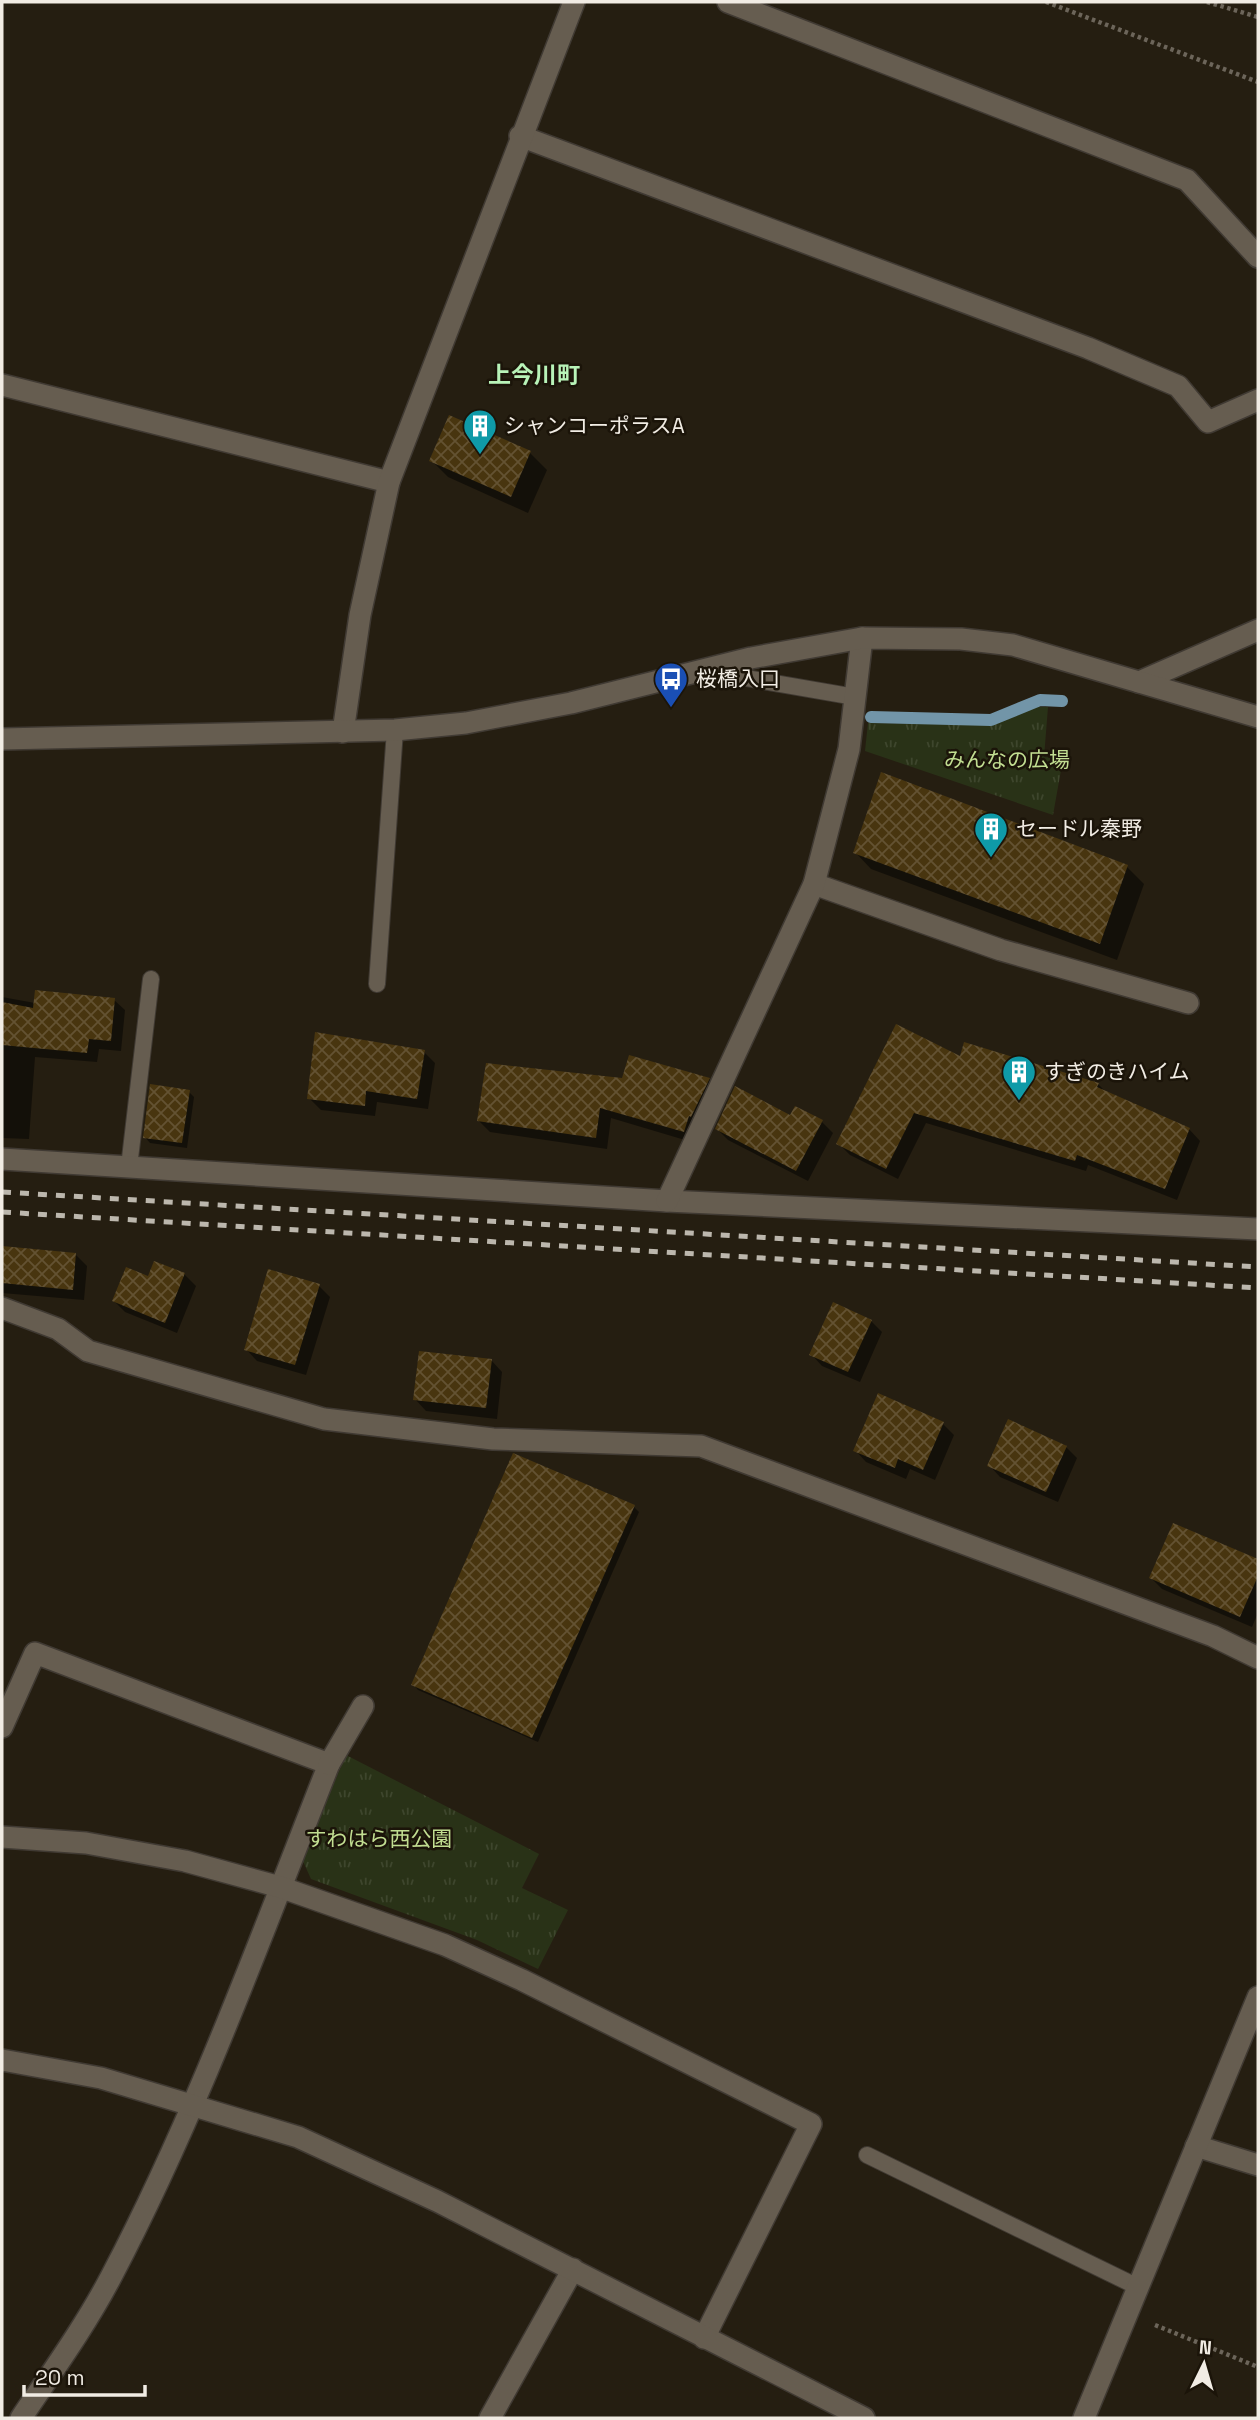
<svg xmlns="http://www.w3.org/2000/svg" width="1260" height="2420" font-family="'Space Grotesk','Noto Sans JP',sans-serif">
  <style>
    .grass { fill: url(#grass-tufts) }
    .shadow { fill: #0007 }
    .lines { fill: none; stroke-linecap: round; stroke-linejoin: round }
    .stream { stroke: #7295a8; stroke-width: 12 }
    .building { fill: url(#building-cross-hatch) }
    .service-casing { stroke: #403a33; stroke-width: 18 }
    .minor-casing { stroke: #403a33; stroke-width: 24 }
    .tertiary-casing { stroke: #403a33; stroke-width: 24 }
    .path { stroke: #6c655a; stroke-width: 4.5; stroke-dasharray: 3.5 3.5; stroke-linecap: butt }
    .service { stroke: #665d50; stroke-width: 16 }
    .minor { stroke: #665d50; stroke-width: 21 }
    .tertiary { stroke: #665d50; stroke-width: 21 }
    .rail { stroke: #bcb7ad; stroke-width: 5; stroke-dasharray: 9 9; stroke-linecap: butt }
    .labels { text-anchor: middle; stroke-width: 5; stroke-linejoin: round; paint-order: stroke }
    .poi-label { font-size: 21px; fill: #f1ece4; stroke: #1b1409; text-anchor: start }
    .park-label { font-size: 21px; fill: #c1dd91; stroke: #1b1409 }
    .neighbourhood-label { font-size: 23px; font-weight: bold; fill: #b8f3b8; stroke: #1b1409 }
  </style>
  <defs>
    <pattern id="grass-tufts" width="24" height="20" patternUnits="userSpaceOnUse" patternTransform="scale(1.75)"><rect width="24" height="20" fill="#293217"/><path d="M3 7l-1-3M5 7V3M7 7l1-3M15 17l-1-3M17 17v-4M19 17l1-3" fill="none" stroke="#3e462d"/></pattern>
    <pattern id="building-cross-hatch" width="8" height="8" patternUnits="userSpaceOnUse" patternTransform="scale(1.75)"><rect width="8" height="8" fill="#48350f"/><path d="M0 0l8 8M0 8l8-8" fill="none" stroke="#635232"/></pattern>
  </defs>
  <rect width="100%" height="100%" fill="#251e11"/>
  <!-- grass -->
  <g class="grass">
    <polygon points="1031,707 1048,707 1044,757 1063,759 1053,815 865,751 868,723 986,725 1012,718"/>
    <polygon points="346,1755 539,1854 522,1888 568,1910 538,1969 477,1940 311,1879 302,1859"/>
  </g>
  <!-- shadow -->
  <g class="shadow">
    <polygon points="530,453 547,470 528,513 448,477 431,460"/>
    <polygon points="855,852 1127,867 1144,884 1117,960 871,869"/>
    <polygon points="2,997 35,1003 114,1000 125,1010 121,1051 99,1049 97,1062 35,1057 29,1139 2,1138"/>
    <polygon points="424,1052 435,1063 428,1109 377,1102 375,1116 321,1110 309,1098"/>
    <polygon points="961,1059 1098,1084 1107,1093 1189,1129 1200,1141 1177,1200 1088,1165 1086,1171 926,1123 898,1179 850,1155 839,1144"/>
    <polygon points="709,1079 720,1090 695,1143 611,1118 607,1149 490,1132 479,1121 624,1080"/>
    <polygon points="189,1092 194,1097 187,1148 150,1143 145,1137"/>
    <polygon points="822,1122 833,1133 808,1181 728,1140 717,1129"/>
    <polygon points="2,1247 75,1254 87,1266 84,1300 2,1293"/>
    <polygon points="184,1274 196,1286 177,1333 125,1312 114,1301 149,1278"/>
    <polygon points="319,1286 330,1297 306,1375 257,1361 246,1349"/>
    <polygon points="871,1321 882,1332 860,1382 822,1366 811,1354"/>
    <polygon points="491,1360 502,1372 497,1419 426,1411 415,1399"/>
    <polygon points="943,1424 954,1435 935,1480 910,1469 906,1479 866,1462 855,1450"/>
    <polygon points="1066,1447 1077,1458 1058,1502 1000,1477 989,1465"/>
    <polygon points="634,1507 639,1512 538,1742 418,1690 413,1684"/>
    <polygon points="1174,1525 1258,1561 1258,1613 1252,1627 1162,1589 1151,1578"/>
  </g>
  <g class="lines">
    <!-- stream -->
    <polyline class="stream" points="871,717 991,720 1040,700 1062,701"/>
  </g>
  <!-- building -->
  <g class="building">
    <polygon points="449,415 531,451 511,497 429,461"/>
    <polygon points="881,772 1128,865 1100,944 853,853"/>
    <polygon points="35,990 115,998 111,1041 89,1039 87,1053 2,1045 2,1002 33,1008"/>
    <polygon points="896,1024 960,1056 964,1042 1099,1083 1097,1087 1190,1128 1165,1189 1077,1155 1075,1161 914,1113 886,1169 836,1144"/>
    <polygon points="315,1032 425,1050 417,1099 366,1091 365,1106 307,1099"/>
    <polygon points="629,1055 710,1078 691,1117 689,1116 684,1132 600,1108 596,1138 477,1121 486,1063 622,1078"/>
    <polygon points="150,1084 190,1090 182,1143 143,1138"/>
    <polygon points="735,1086 790,1115 795,1106 823,1120 796,1171 715,1129"/>
    <polygon points="2,1246 76,1253 73,1290 2,1283"/>
    <polygon points="154,1261 185,1273 165,1323 112,1301 126,1267 148,1276"/>
    <polygon points="268,1269 320,1284 295,1365 244,1350"/>
    <polygon points="833,1302 872,1320 848,1372 809,1355"/>
    <polygon points="419,1351 492,1359 486,1408 413,1400"/>
    <polygon points="878,1393 944,1422 923,1470 898,1459 895,1468 853,1451"/>
    <polygon points="1008,1419 1067,1446 1046,1492 987,1466"/>
    <polygon points="513,1453 635,1505 532,1738 411,1685"/>
    <polygon points="1173,1523 1258,1559 1258,1576 1240,1617 1149,1578"/>
  </g>
  <g class="lines">
    <!-- service casing -->
    <g class="service-casing">
      <g id="service">
        <polyline points="706,671 855,697"/>
        <polyline points="377,984 395,730"/>
        <polyline points="129,1167 151,979"/>
        <polyline points="867,2155 1138,2287"/>
      </g>
    </g>
    <!-- minor casing -->
    <g class="minor-casing">
      <g id="minor">
        <polyline points="728,2 1187,180 1258,257"/>
        <polyline points="520,136 1088,348 1178,386 1208,422 1258,400"/>
        <polyline points="2,385 389,482"/>
        <polyline points="1139,682 1258,630"/>
        <polyline points="343,732 360,615 389,482 574,2"/>
        <polyline points="814,884 1001,950 1188,1003"/>
        <polyline points="2,1159 667,1201 1258,1229"/>
        <polyline points="667,1201 814,884 849,749 862,638"/>
        <polyline points="2,1308 58,1329 88,1351 324,1419 493,1439 701,1446 1213,1636 1258,1658"/>
        <path d="M2 1727 35 1653 329 1764C261 1936 198 2111 112 2275 86 2325 52 2372 21 2418"/>
        <polyline points="329,1764 363,1706"/>
        <polyline points="2,1837 86,1843 185,1861 280,1887 445,1945 522,1980 811,2124 704,2338"/>
        <polyline points="1196,2146 1258,2165"/>
        <polyline points="490,2418 573,2269"/>
      </g>
    </g>
    <!-- tertiary casing -->
    <g class="tertiary-casing">
      <g id="tertiary">
        <polyline points="2,739 395,730 466,723 571,703 751,658 862,638 961,639 1013,645 1258,717"/>
        <polyline points="2,2060 101,2078 298,2137 437,2201 864,2418"/>
        <polyline points="1084,2418 1258,1997"/>
      </g>
    </g>
    <!-- path -->
    <g class="path">
      <polyline points="1046,2 1258,82"/>
      <polyline points="1207,2 1258,17"/>
      <polyline points="1155,2325 1258,2367"/>
    </g>
    <!-- service -->
    <use href="#service" class="service"/>
    <!-- minor -->
    <use href="#minor" class="minor"/>
    <!-- tertiary -->
    <use href="#tertiary" class="tertiary"/>
    <!-- rail -->
    <g class="rail">
      <polyline points="2,1192 1258,1267"/>
      <polyline points="2,1212 1258,1288"/>
    </g>
  </g>
  <!-- icons -->
  <defs>
    <g id="building-pin" transform="scale(1.75)"><path d="M0 17L-7.5 6A9.5 9.5 0 1 1 7.5 6Z" fill="#0f9aa8" stroke="#1b1409"/><path d="M-4-6H4V6H1V3H-1V6H-4ZM-2.5-4.3h1.7v1.8h-1.7ZM.8-4.3h1.7v1.8H.8ZM-2.5-1h1.7V.8h-1.7ZM.8-1h1.7V.8H.8Z" fill="#fff"/></g>
    <g id="bus-pin" transform="scale(1.75)"><path d="M0 17L-7.5 6A9.5 9.5 0 1 1 7.5 6Z" fill="#1a4fb4" stroke="#1b1409"/><path d="M-5-6H5V4H4V6H2V4H-2V6H-4V4H-5ZM-3.5-4V0h7V-4ZM-3.5 1.2v1.5H-2V1.2ZM2 1.2v1.5H3.5V1.2Z" fill="#fff"/></g>
  </defs>
  <g fill-rule="evenodd">
    <use href="#building-pin" x="480" y="426"/>
    <use href="#bus-pin" x="671" y="679"/>
    <use href="#building-pin" x="991" y="829"/>
    <use href="#building-pin" x="1019" y="1072"/>
  </g>
  <g class="labels">
    <!-- poi labels -->
    <g class="poi-label">
      <text x="504" y="433">シャンコーポラスA</text>
      <text x="696" y="686">桜橋入口</text>
      <text x="1016" y="836">セードル秦野</text>
      <text x="1044" y="1079">すぎのきハイム</text>
    </g>
    <!-- park labels -->
    <g class="park-label">
      <text x="1007" y="767">みんなの広場</text>
      <text x="379" y="1846">すわはら西公園</text>
    </g>
    <!-- neighbourhood labels -->
    <g class="neighbourhood-label">
      <text x="534" y="383">上今川町</text>
    </g>
  </g>
  <!-- border -->
  <rect width="1260" height="2420" fill="none" stroke="#f1ece4" stroke-width="7"/>
  <!-- north arrow -->
  <g transform="translate(1204 2364) rotate(5)" stroke="#1b1409" stroke-width="5" paint-order="stroke">
  <path d="M0-5L12 26L0 18L-12 26Z" fill="#f1ece4"/>
  <text y="-10" font-size="19" font-weight="bold" text-anchor="middle" fill="#f1ece4">N</text>
  </g>
  <!-- scale -->
  <path d="M24 2385v10h121v-10" fill="none" stroke="#f1ece4" stroke-width="3.5"/>
  <text x="35" y="2385" font-size="21" fill="#f1ece4" stroke="#1b1409" stroke-width="5" paint-order="stroke">20 m</text>
</svg>
